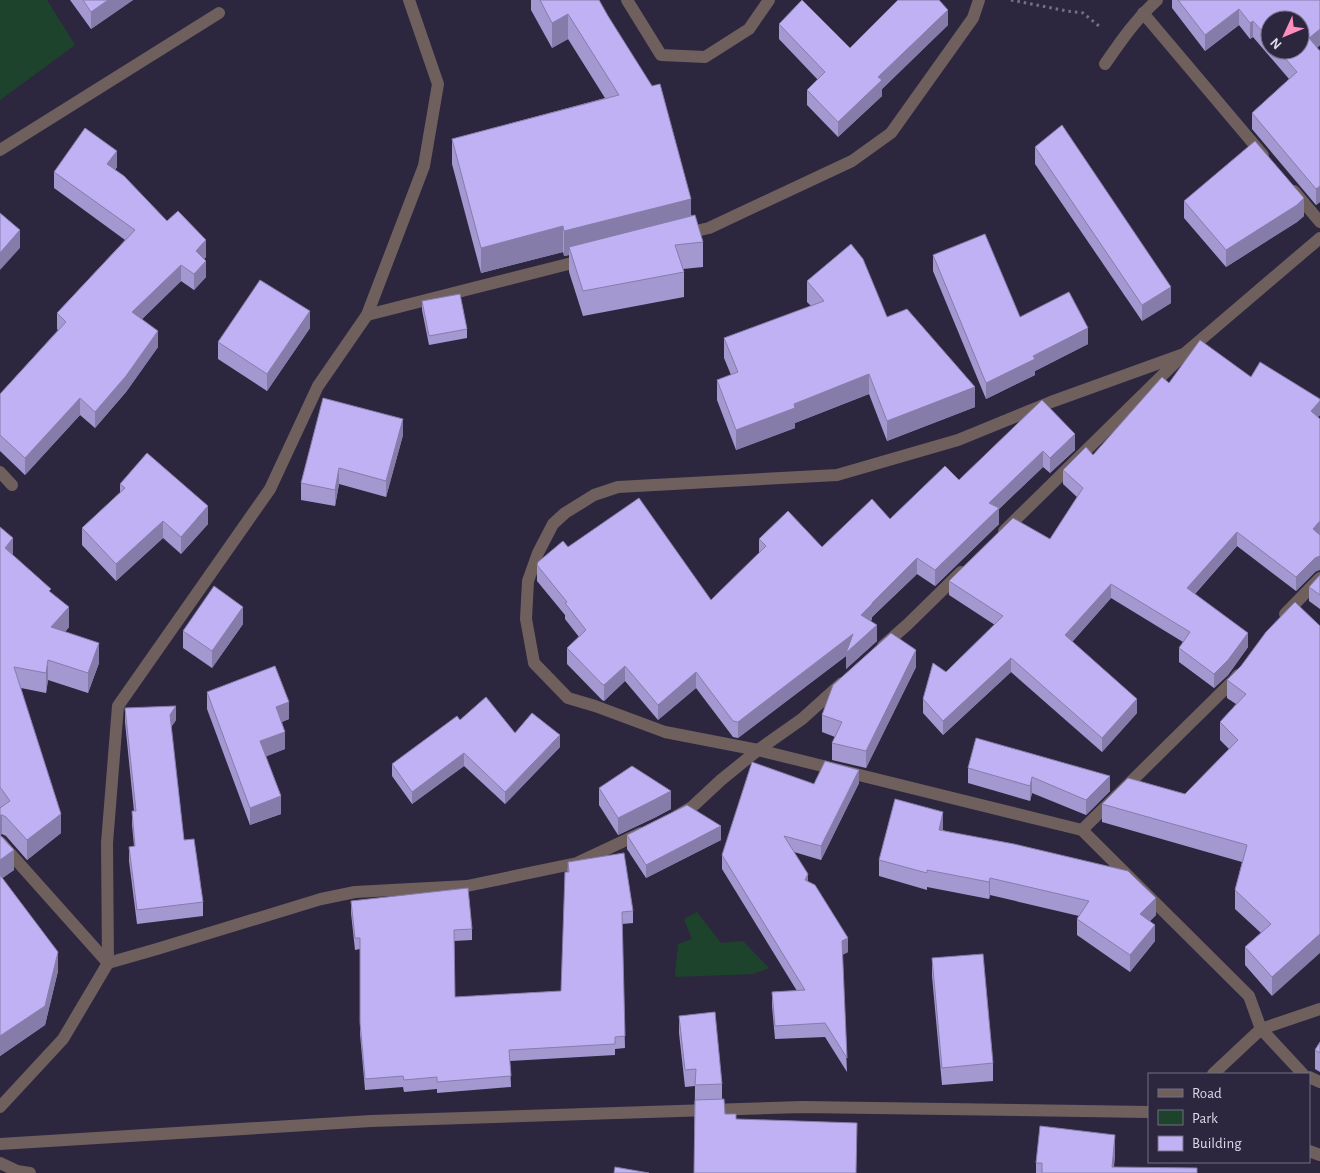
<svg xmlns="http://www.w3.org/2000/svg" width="1320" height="1173" font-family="'Alegreya Sans',sans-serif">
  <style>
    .green { fill: #1e432c }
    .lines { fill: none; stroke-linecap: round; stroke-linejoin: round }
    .path { stroke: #757185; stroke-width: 3; stroke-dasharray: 2.5 4; stroke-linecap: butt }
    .street { stroke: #6f605e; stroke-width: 12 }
    .wall { fill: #a498d1; fill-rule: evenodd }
    .shaded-wall { fill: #867caa }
    .building { fill: #bfb1f3; stroke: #867caa }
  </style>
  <rect width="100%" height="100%" fill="#2c273f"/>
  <!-- green -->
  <g class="green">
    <polygon points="0,0 47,0 75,45 0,100"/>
    <polygon points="697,912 721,943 743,941 769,968 753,974 675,977 678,944 692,939 684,919"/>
  </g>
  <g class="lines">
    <!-- path -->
    <polyline class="path" points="1011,0 1067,11 1083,13 1099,26"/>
    <!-- street -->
    <g class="street">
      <polyline points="627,0 661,55 705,57 749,29 769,0"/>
      <polyline points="1143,13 1263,155"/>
      <path d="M1105 64C1121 41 1136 19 1157 0"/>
      <polyline points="0,150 219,13"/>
      <polyline points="1294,191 1320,222"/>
      <polyline points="683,234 709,228 852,161 891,133 973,18 979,0"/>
      <polyline points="367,315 584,260"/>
      <polyline points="0,472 12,485"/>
      <polyline points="1004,531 1181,357"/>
      <polyline points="1285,614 1320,578"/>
      <polyline points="883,646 908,624 961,572"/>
      <polyline points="677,816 692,807 721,780 758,750 802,719 842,683"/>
      <polyline points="1082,830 1234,680 1238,675"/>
      <polyline points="0,842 108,963 157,949 321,899 355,892 467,886 577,863 641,833"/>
      <polyline points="1213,1074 1261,1029 1249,996 1082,830 758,750 665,732 595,706 568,698 534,663 526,619 528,581 538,553 553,524 565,513 594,495 618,487 837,475 958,440 1051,402 1184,354 1320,238"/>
      <polyline points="1303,1074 1261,1029 1320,1009"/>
      <polyline points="1309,1077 1320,1082"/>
      <polyline points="0,1107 63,1039 108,963 107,843 118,706 270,489 318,386 367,315 424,166 438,84 409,0"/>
      <polyline points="0,1144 371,1121 802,1107 1149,1112"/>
      <polyline points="1309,1151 1320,1155"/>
      <polyline points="0,1163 17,1171 30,1173"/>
    </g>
  </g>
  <!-- wall -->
  <g class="wall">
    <polygon points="70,0 133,0 91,29"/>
    <polygon points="531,0 599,0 703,242 703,267 683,269 684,272 684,297 583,316 569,272 569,255 564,256 563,252 481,273 452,164 452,139 605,98 568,39 552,48 531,10"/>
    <path d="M1172 0H1320V45L1317 48 1320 51V202L1316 205 1252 129V113L1289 79 1253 37 1250 39 1239 25 1205 51 1172 8ZM1270 20 1300 50H1270Z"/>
    <polygon points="779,24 850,48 948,25 882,89 882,96 838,137 807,105 807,90 818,80 779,39"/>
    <polygon points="1035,147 1171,303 1142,321 1035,164"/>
    <polygon points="117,167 115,170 167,221 206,257 204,259 206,277 194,290 181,281 142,319 158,347 126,392 95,428 80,415 25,475 0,451 0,394 58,330 57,329 57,313 125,240 54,188 54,172"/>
    <polygon points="1184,201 1304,216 1297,222 1226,267 1184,218"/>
    <polygon points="933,255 1020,317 1088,344 1035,371 1035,375 986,399 933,271"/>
    <polygon points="807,281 887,317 975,407 887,441 869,394 795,423 795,428 736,450 717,400 717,380 731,375 724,358 724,338 811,306 807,302"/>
    <polygon points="422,301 467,329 467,338 429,345 422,310"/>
    <polygon points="310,328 267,391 218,359 218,342"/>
    <polygon points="1251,377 1320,399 1320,415 1318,417 1315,572 1296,591 1237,546 1195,594 1248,647 1228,675 1214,688 1179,662 1179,648 1183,642 1111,598 1072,642 1137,713 1102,752 1011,672 943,735 923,713 923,699 995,625 949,595 949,581 1050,539 1077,497 1063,484 1063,470 1093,455 1169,383"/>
    <polygon points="1042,400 1075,450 1050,473 1043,467 999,509 999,524 935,586 917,574 872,617 872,619 871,621 877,641 846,669 846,656 738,738 733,737 696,688 658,720 625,681 604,701 602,700 567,664 567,648 579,637 565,619 565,615 537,581 537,565 568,547 711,600 759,553 759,539 822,547 890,519 959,480"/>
    <polygon points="403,435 386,497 339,484 335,506 301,500 301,483"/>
    <polygon points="120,484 208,524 181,554 163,538 116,581 82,545 82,528 120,493"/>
    <polygon points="0,527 13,555 51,593 69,627 65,632 99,663 88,693 48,680 46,693 21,688 61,833 27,860 6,836 2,834 0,835 14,870 2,878 58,971 45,1025 0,1056 0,808 1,808 0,807"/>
    <polygon points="1320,575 1320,609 1309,601 1309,587"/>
    <polygon points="1295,602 1272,996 1245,965 1245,947 1261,933 1235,909 1235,890 1242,862 1102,822 1102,804 1185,794 1229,749 1220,740 1220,722 1236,704 1227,698 1227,680 1241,666"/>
    <polygon points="243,624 212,668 183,648 183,631"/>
    <polygon points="916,667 866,768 832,760 832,743 835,737 822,732 822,715"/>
    <polygon points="207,692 289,719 282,722 285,749 266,756 281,814 250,825 207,709"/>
    <polygon points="125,708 176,720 171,727 184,840 203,902 203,916 137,924 129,861 129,847 134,846 132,825 132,811 134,811 125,722"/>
    <polygon points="460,720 515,733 560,747 505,804 464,766 412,804 392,776 392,764"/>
    <polygon points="968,768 1110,776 1110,791 1086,815 1032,793 1030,801 968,783"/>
    <polygon points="859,783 821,860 794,852 808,882 848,952 842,955 847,1072 825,1037 775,1039 772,1006 772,992 797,991 722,869 722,855 814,784"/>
    <polygon points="599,788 671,809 654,818 618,835 599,805"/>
    <polygon points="943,829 943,830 1156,915 1150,921 1155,941 1130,972 1077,935 1077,919 1079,916 990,895 989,899 927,887 927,890 879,876 879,860"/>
    <polygon points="627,835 721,840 646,878 627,849"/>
    <polygon points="568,862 633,911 633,923 622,924 625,1048 615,1049 615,1055 510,1061 511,1087 437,1093 437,1089 404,1092 403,1087 365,1090 360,1034 360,949 355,950 351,913 351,901 472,929 472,940 454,941 455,997 561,991"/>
    <polygon points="932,958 993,1063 993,1081 942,1085 932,976"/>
    <polygon points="679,1016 722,1084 722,1099 725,1114 736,1119 857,1141 694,1173 695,1086 685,1087 679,1033"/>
    <polygon points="1320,1042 1320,1072 1315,1069 1315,1050"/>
    <polygon points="1115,1154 1114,1167 1197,1173 1036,1173 1036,1163"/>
  </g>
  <!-- shaded-wall -->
  <g class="shaded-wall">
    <polygon points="108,0 133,0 91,29 91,12"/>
    <polygon points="1239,9 1239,25 1205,51 1205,35"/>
    <polygon points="948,10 948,25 882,89 882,96 838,137 838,122 878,77"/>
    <polygon points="568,14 568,39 552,48 552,23"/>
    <polygon points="1253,21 1253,37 1250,39 1250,23"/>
    <polygon points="1320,29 1320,45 1309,54 1309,38"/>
    <polygon points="117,151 117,167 107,180 107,164"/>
    <polygon points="1320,186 1320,202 1316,205 1316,189"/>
    <polygon points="1304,198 1304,216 1297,222 1226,267 1226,250"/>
    <polygon points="691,199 691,224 569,247 569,255 564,256 564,231"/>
    <polygon points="563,226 563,252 481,273 481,248"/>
    <polygon points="20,230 20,248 0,270 0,253"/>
    <polygon points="206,240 206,257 196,267 196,251"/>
    <polygon points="206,261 206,277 194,290 194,274"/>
    <polygon points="181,265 181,281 132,329 132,312"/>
    <polygon points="1171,287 1171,303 1142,321 1142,305"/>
    <polygon points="310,311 310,328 267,391 267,374"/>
    <polygon points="1088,328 1088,344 1035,371 1035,375 986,399 986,383 1033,356"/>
    <polygon points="158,331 158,347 126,392 95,428 95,412"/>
    <polygon points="869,374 869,394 795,423 795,428 736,450 736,430 794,404"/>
    <polygon points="975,387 975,407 887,441 887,421"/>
    <polygon points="80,398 80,415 25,475 25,458"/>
    <polygon points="1320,401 1320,415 1311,425 1311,411"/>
    <polygon points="403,419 403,435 386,497 386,481"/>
    <polygon points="1075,434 1075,450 1050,473 1050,458"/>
    <polygon points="1043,451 1043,467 999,509 999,524 935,586 935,570 989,503"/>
    <polygon points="339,468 339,484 335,506 335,490"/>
    <polygon points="208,506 208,524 181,554 181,537"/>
    <polygon points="163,521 163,538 116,581 116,564"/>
    <polygon points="1320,521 1320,535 1313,529"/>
    <polygon points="1237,532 1237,546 1187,602 1187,588"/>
    <polygon points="13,538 13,557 5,548"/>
    <polygon points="1320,556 1320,570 1315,572 1296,591 1296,577 1315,558"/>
    <polygon points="917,558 917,574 872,617 872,619 861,630 861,615 872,603"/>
    <polygon points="1111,584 1111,598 1065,650 1065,635"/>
    <polygon points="69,607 69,627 51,647 51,627"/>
    <polygon points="243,607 243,624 212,668 212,651"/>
    <polygon points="877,625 877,641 846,669 846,656 738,738 738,722 853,634"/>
    <polygon points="1248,633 1248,647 1228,675 1214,688 1214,674"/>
    <polygon points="99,643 99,663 88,693 88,673"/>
    <polygon points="916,650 916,667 866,768 866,751"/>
    <polygon points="1011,658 1011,672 943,735 943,721"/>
    <polygon points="48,660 48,680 46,693 46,673"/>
    <polygon points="625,666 625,681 604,701 604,685"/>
    <polygon points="696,672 696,688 658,720 658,705"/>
    <polygon points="1137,699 1137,713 1102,752 1102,738"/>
    <polygon points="289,702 289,719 276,724 276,707"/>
    <polygon points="176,706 176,720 170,729 170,715"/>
    <polygon points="285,732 285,749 260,759 260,741"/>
    <polygon points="560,735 560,747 505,804 505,792"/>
    <polygon points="464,753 464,766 412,804 412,792"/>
    <polygon points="859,770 859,783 821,860 821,846"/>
    <polygon points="1110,776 1110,791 1086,815 1086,800"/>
    <polygon points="1032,777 1032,793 1030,801 1030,786"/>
    <polygon points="671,791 671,809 654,818 618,835 618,818"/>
    <polygon points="281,796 281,814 250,825 250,808"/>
    <polygon points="943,812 943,829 939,846 939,830"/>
    <polygon points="61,814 61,833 27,860 27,840"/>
    <polygon points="0,815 2,815 2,834 0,835"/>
    <polygon points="721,826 721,840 646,878 646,865"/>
    <polygon points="14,850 14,870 0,880 0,860"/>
    <polygon points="808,874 808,888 805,880"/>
    <polygon points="990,878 990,895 989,899 989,882"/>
    <polygon points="1156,898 1156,915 1140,930 1140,914"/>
    <polygon points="1155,925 1155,941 1130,972 1130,955"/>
    <polygon points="1320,934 1320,953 1272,996 1272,977"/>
    <polygon points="848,938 848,952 842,955 842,941"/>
    <polygon points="58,952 58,971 45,1025 0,1056 0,1036"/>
    <polygon points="1115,1135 1115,1154 1113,1173 1112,1167"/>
  </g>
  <!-- building -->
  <g class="building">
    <polygon points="83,0 108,0 91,12"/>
    <polygon points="540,0 599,0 608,16 652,86 660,84 691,199 564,231 563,226 481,248 452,139 619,95 568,14 552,23"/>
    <polygon points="802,0 850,48 898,0 939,0 948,10 878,77 882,80 838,122 807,90 825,72 779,24"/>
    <polygon points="1178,0 1320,0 1320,29 1309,38 1320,51 1320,186 1316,189 1252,113 1297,72 1278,50 1300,50 1300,20 1270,20 1270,40 1253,21 1250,23 1239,9 1205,35"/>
    <polygon points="1062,125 1171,287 1142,305 1035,147"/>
    <polygon points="85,128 117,151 107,164 124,176 167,221 178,211 206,240 196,251 206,261 194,274 181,265 132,312 158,331 126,376 95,412 80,398 25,458 0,435 0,394 66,322 57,313 135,230 54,172"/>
    <polygon points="1255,141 1304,198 1297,205 1226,250 1184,201"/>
    <polygon points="0,213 20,230 0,253"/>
    <polygon points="695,215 703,242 675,245 684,272 583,291 569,247"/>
    <polygon points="985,234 1020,317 1069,292 1088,328 1033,356 1035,359 986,383 933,255"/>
    <polygon points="851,244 863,259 887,317 907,309 975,387 887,421 869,374 794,404 795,408 736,430 717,380 738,372 724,338 824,301 807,281"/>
    <polygon points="260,280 310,311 267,374 218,342"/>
    <polygon points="460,294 467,329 429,336 422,301"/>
    <polygon points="1200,340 1251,377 1260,362 1320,399 1320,401 1311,411 1320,419 1320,521 1313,529 1320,535 1320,556 1315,558 1296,577 1237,532 1187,588 1248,633 1228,660 1214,674 1179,648 1190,632 1111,584 1065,635 1137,699 1102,738 1011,658 943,721 923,699 933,663 946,672 1003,616 949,581 1013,518 1050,539 1083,488 1063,470 1086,447 1093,455 1162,377 1169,383"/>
    <polygon points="323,398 403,419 386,481 339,468 335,490 301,483"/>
    <polygon points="1042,400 1075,434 1050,458 1043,451 989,503 999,508 935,570 917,558 872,603 872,604 861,615 877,625 846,653 853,634 738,722 733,721 696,672 658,705 625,666 604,685 602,684 567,648 586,630 565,603 567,602 537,565 538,562 563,541 568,547 639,498 711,600 766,546 759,539 788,511 822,547 872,499 890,519 945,466 959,480"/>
    <polygon points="147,453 208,506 181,537 163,521 116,564 82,528 125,488 120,484"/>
    <polygon points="0,527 13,538 5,548 51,589 49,591 69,607 51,627 99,643 88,673 48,660 46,673 14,667 61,814 27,840 6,817 2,815 0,815 0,808 10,801 0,787"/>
    <polygon points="1320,575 1320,595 1309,587"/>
    <polygon points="214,586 243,607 212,651 183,631"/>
    <polygon points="1295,602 1320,626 1320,934 1272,977 1245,947 1271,924 1235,890 1247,845 1102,804 1128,778 1185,794 1238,740 1220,722 1246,694 1227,680 1241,666 1266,632"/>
    <polygon points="891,633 916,650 866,751 832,743 842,722 822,715 833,685"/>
    <polygon points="275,666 289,702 276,707 285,732 260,741 281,796 250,808 207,692"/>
    <polygon points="486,697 515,733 532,713 560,735 505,792 464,753 412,792 392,764 457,716 460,720"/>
    <polygon points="176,706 170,715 184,840 194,839 203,902 137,910 129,847 135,846 132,811 136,811 125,708"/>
    <polygon points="976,738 1110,776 1086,800 1032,777 1030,786 968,768"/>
    <polygon points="825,761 859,770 821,846 784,836 808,874 805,880 815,885 848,938 842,941 847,1058 825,1023 775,1026 772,992 805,990 722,855 752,762 814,784"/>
    <polygon points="632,766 671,791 654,800 618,818 599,788"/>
    <polygon points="895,799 943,812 939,830 1014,844 1128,871 1156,898 1140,914 1155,925 1130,955 1077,919 1089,901 990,878 989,882 927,870 927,873 879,860"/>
    <polygon points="687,805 721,826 646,865 627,835"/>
    <polygon points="0,835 14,850 0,860"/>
    <polygon points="624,853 633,911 622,912 625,1036 615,1037 615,1044 509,1050 511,1076 437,1082 437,1077 404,1080 403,1076 365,1079 360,1022 360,938 355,938 351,901 468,888 472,929 454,930 455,997 561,991 565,872 569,872 568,862"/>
    <polygon points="0,875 58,952 45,1006 0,1036"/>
    <polygon points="983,954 993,1063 942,1068 932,958"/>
    <polygon points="715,1012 722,1084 695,1085 696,1069 685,1070 679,1016"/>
    <polygon points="1320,1042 1320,1053 1315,1050"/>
    <polygon points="724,1099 725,1114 736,1114 736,1119 857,1123 856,1173 694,1173 695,1100"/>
    <polygon points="1040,1126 1115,1135 1112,1167 1197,1168 1197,1173 1042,1173 1042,1163 1036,1163"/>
    <polygon points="615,1167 649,1173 614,1173"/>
  </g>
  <!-- legend -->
  <rect x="1148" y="1073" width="162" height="90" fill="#2c273f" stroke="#726e83"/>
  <rect x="1158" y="1089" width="25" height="8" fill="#6f605e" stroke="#726e83"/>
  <text x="1192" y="1098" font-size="15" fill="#dbd9e8">Road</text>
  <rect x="1158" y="1110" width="25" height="15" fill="#1e432c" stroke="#726e83"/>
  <text x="1192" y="1123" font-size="15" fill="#dbd9e8">Park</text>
  <rect x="1158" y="1136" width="25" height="15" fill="#bfb1f3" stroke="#726e83"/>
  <text x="1192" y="1148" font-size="15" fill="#dbd9e8">Building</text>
  <!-- north arrow -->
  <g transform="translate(1285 35) rotate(226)"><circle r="24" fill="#2c273f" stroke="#726e83"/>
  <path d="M0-4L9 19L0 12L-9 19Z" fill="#fe8ebd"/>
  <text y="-8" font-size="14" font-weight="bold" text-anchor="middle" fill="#dbd9e8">N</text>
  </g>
</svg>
